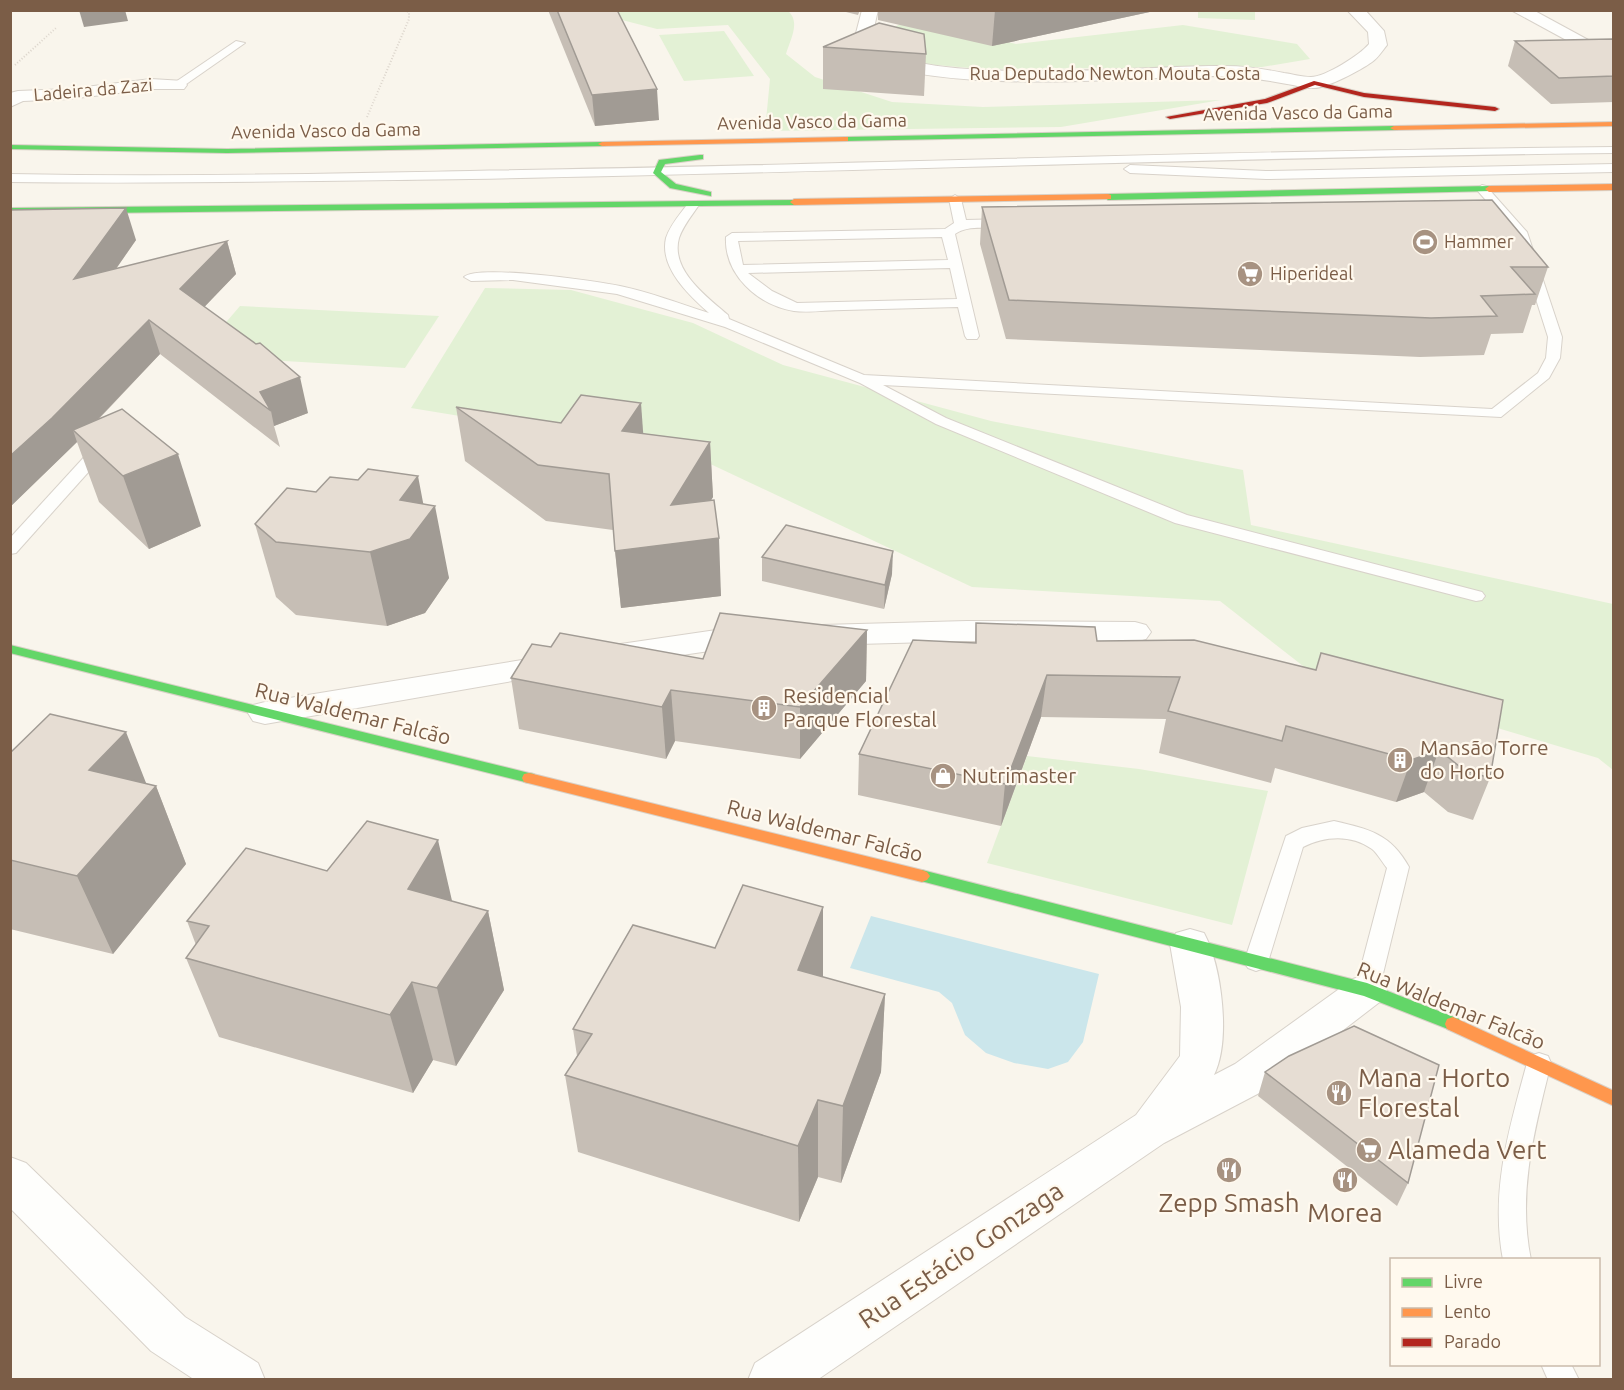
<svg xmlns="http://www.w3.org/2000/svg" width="1624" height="1390" font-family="Ubuntu,sans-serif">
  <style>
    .green { fill: #e3f1d5 }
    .water { fill: #cbe6eb }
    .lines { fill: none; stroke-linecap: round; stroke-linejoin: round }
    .lane-casing { stroke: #d8d2ca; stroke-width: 2 }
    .street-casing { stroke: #d8d2ca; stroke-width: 2 }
    .fast-casing { stroke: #d9d1c7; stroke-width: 2 }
    .slow-casing { stroke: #d9d1c7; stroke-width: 2 }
    .jam-casing { stroke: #d9d1c7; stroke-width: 2 }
    .path { stroke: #dcd5cc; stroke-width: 2; stroke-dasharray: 1 2; stroke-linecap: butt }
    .lane { fill: #fefefc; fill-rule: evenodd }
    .street { fill: #fefefc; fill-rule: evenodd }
    .fast { fill: #63d668; fill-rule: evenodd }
    .slow { fill: #ff974d; fill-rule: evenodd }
    .jam { fill: #b3261e; fill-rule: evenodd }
    .wall { fill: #c6beb5 }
    .shaded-wall { fill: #a19b94 }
    .building { fill: #e6ddd3; stroke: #a19b94; stroke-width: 1.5 }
    .labels { text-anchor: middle; stroke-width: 4.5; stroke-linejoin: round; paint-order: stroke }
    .far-street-label { font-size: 18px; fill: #7b5d47; stroke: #fff9ee }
    .far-poi-label { font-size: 18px; fill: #7b5d47; stroke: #fff9ee; text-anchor: start }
    .poi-label { font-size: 21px; fill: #7b5d47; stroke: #fff9ee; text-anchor: start }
    .street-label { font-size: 21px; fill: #7b5d47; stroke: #fff9ee }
    .near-poi-label { font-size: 26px; fill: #7b5d47; stroke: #fff9ee; text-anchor: start }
    .near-street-label { font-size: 26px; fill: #7b5d47; stroke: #fff9ee }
  </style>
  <rect width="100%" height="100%" fill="#f9f5ec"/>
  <!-- green -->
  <g class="green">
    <path d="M587 11H788C801 22 790 40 786 54L815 77 892 102 983 107 1221 100 1061 127 765 131 770 79 728 25 657 29Z"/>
    <polygon points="1198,11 1255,11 1255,20 1198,18"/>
    <polygon points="905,21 958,30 1016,44 1183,25 1297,44 1310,59 1262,67 981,69 925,64 885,33"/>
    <polygon points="724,31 754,76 684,81 659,35"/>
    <polygon points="485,288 571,290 693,323 783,365 991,421 1243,470 1251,525 1613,604 1613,770 1598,758 1312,673 1220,601 972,587 687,453 411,408"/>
    <polygon points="240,306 439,316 405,368 197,356"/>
    <polygon points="1027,756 1139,769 1268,791 1232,925 987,863"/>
  </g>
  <!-- water -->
  <polygon class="water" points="871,916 1099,974 1083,1042 1068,1062 1048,1069 1014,1063 986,1053 965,1035 952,1003 939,992 850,968"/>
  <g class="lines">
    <!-- lane casing -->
    <g class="lane-casing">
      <g id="lane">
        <polygon points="236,41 245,43 182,87 174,87 174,83"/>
        <path d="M1614 147V153C1232 157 851 172 470 179 317 181 164 184 10 182V174C164 177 317 174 470 171 851 165 1232 150 1614 147Z"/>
        <polygon points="1614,164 1614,172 1266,179 1130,173 1124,169 1130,165 1266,171"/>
        <path d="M1482 185 1486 186 1527 232 1562 337 1560 358 1549 378 1501 417 883 385 946 418 1187 515 1482 592 1485 596 1482 600 1476 601 1175 523 936 424 860 383 725 327 617 294 513 280 471 281 464 277C477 264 597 281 620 286 650 292 680 304 709 313 690 296 659 268 666 238 670 225 681 213 689 202L693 201 699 205C692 215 683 226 679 238 670 270 707 297 728 315L729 319 864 375 1492 409 1538 373 1546 358 1548 337 1515 233 1476 189Z"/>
        <path d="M955 195 961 199 966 220 1007 219 1013 223C1001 234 973 221 955 234L979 336 977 339H967L965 336 958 307C920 308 882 309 844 310 828 310 809 313 794 311 757 305 724 274 726 237L732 233 945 229 954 223 949 199ZM942 237 948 260 743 265 738 241ZM950 268 957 299 797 303 772 291 748 273Z"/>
        <polygon points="103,441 111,446 109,449 16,553 10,554 10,538 97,443"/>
        <path d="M1334 821C1369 829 1391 834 1409 867L1379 990 1375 997 1367 1000 1359 997 1355 990 1387 868C1382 862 1378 854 1372 849 1351 834 1325 836 1303 847L1268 962 1264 968 1256 971 1248 968 1244 962 1286 836 1302 828Z"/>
        <path d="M1539 1053 1548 1056 1551 1063C1535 1129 1517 1191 1531 1260H1503C1490 1191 1509 1129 1527 1063L1530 1056Z"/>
        <polygon points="1541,1364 1571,1364 1579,1380 1548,1380"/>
      </g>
    </g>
    <!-- street casing -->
    <g class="street-casing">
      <g id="street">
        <path d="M862 10H878L871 41C910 90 1158 64 1225 66 1245 66 1264 69 1284 73 1292 74 1302 77 1311 77 1325 77 1360 55 1369 44L1368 32 1347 10H1365L1384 31 1387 45C1382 51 1378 58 1372 62 1361 70 1327 88 1314 88 1306 89 1296 85 1287 84 1266 80 1246 77 1224 76 1154 75 896 102 855 45V37Z"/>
        <polygon points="1511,10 1533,10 1614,54 1614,66"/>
        <polygon points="151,79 184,81 187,85 184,89 151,89 69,99 23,101 10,107 10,93 18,91 69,89"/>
        <polygon points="967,621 1135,622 1146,625 1151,632 1146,639 1135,642 967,641 822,645 811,642 806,635 811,628 822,625"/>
        <polygon points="755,628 766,631 771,638 766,645 755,648 723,649 607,666 596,663 591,656 596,649 607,646 723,629"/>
        <polygon points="559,654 570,657 575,664 570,671 265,724 253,721 248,713 253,705 265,702"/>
        <path d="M1190 929 1204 933C1222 967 1231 1041 1214 1075L1235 1064 1353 979 1367 974 1381 979 1387 990 1381 1001 1265 1090 1164 1143 817 1380H748L755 1363 1136 1115 1180 1056 1181 1007 1170 944 1176 933Z"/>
        <polygon points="10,1157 26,1163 185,1317 258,1363 265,1380 195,1380 151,1351 10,1208"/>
      </g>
    </g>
    <!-- fast casing -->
    <g class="fast-casing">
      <g id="fast">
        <polygon points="1394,126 1398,128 1397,130 845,141 841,139 845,137"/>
        <polygon points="602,142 605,142 605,146 227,153 10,149 10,145 227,149"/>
        <polygon points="700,155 703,155 703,159 665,164 661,172 676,184 711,192 711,196 670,188 653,173 659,160"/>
        <polygon points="1489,186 1493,189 1492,191 1108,200 1104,197 1108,194"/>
        <polygon points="797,200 798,202 794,205 10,214 10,208"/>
        <polygon points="10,645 529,773 534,774 536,778 534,782 529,783 10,653"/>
        <polygon points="922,870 1367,983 1459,1019 1461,1024 1459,1029 1453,1031 1364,996 917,880 914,876 917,872"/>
      </g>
    </g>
    <!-- slow casing -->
    <g class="slow-casing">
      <g id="slow">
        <polygon points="1614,122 1614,126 1394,130 1390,128 1394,126"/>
        <polygon points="845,137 848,137 848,141 602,146 598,144 602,142"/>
        <polygon points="1614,184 1614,190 1489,192 1485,189 1489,186"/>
        <polygon points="1108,194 1111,195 1111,199 794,205 790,202 794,199"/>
        <polygon points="529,773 922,870 927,872 930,876 927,880 922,882 524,782 522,778 524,774"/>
        <polygon points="1453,1017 1614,1091 1614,1106 1447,1029 1445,1024 1447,1019"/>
      </g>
    </g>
    <!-- jam casing -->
    <g class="jam-casing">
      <polygon id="jam" points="1314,81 1364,93 1495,107 1499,109 1495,111 1364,97 1315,85 1267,103 1170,119 1166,117 1265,99"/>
    </g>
    <!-- path -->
    <g class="path">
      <polyline points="15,65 56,28"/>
      <polyline points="367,117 409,19 409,13 406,10"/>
    </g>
    <!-- lane -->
    <use href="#lane" class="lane"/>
    <!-- street -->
    <use href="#street" class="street"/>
    <!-- fast -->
    <use href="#fast" class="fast"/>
    <!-- slow -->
    <use href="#slow" class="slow"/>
    <!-- jam -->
    <use href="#jam" class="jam"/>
  </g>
  <!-- wall -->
  <g class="wall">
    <polygon points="548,10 617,10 659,120 595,126"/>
    <polygon points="838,10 860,10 858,15"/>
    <polygon points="878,10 1159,10 992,46 878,20"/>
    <polygon points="1515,41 1614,41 1614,102 1551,104 1508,66"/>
    <polygon points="823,47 926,54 924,96 823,89"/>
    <polygon points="982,207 1548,267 1535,305 1532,305 1523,333 1491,334 1484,355 1420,357 1006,339 980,244"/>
    <polygon points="10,210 136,240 116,269 227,241 236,274 204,307 308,413 274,426 280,447 160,354 98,420 201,526 149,549 99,502 77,442 10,507"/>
    <polygon points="456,407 561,423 710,442 713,497 711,500 721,596 621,608 613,530 546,521 465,461"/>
    <polygon points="316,492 424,504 449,578 425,613 387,626 296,615 276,597 255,524"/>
    <polygon points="762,557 892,574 884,609 762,581"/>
    <polygon points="976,623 1097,641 1316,670 1490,778 1473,820 1448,812 1424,792 1396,802 1275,768 1271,783 1159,753 1166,719 1041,717 1001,826 858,795 859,754 975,643"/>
    <polygon points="867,630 866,681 800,759 675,741 666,759 519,729 511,678 551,647 703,659"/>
    <polygon points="10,753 156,786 186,864 113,954 10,929"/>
    <polygon points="327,871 452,901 488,911 504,990 456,1066 433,1060 413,1093 219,1037 186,958 196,945 187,921"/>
    <polygon points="823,977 885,994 881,1072 841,1183 818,1177 799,1222 578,1152 565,1075 577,1056 573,1029"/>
    <polygon points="1265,1072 1408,1183 1397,1206 1258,1096"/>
  </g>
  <!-- shaded-wall -->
  <g class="shaded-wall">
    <polygon points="79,10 125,10 128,21 84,27"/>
    <polygon points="995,10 1159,10 992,46"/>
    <polygon points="657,89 659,120 595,126 592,95"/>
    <polygon points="126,208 136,240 85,313 74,279"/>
    <polygon points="227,241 236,274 189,323 180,289"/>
    <polygon points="149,320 160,354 81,437 73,430 77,442 10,507 10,456"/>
    <polygon points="300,377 308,413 274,426 271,411 260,392"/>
    <polygon points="641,403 645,458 622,431"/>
    <polygon points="710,442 713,497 686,542 719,538 721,596 621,608 615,551 671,505"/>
    <polygon points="178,454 201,526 149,549 123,476"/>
    <polygon points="418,476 426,518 435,506 449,578 425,613 387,626 370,552 400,500"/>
    <polygon points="893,551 892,574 884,609 885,585"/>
    <polygon points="867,630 866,681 800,759 800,707"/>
    <polygon points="1047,675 1041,717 1001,826 1005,784"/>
    <polygon points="671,690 675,741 666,759 662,707"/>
    <polygon points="126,732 150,793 156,786 186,864 113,954 77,876 89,770"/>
    <polygon points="1439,750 1424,792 1396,802 1411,760"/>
    <polygon points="438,840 456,918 408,889"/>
    <polygon points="823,907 823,986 798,970"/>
    <polygon points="488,911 504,990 456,1066 437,988"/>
    <polygon points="412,982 433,1060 413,1093 390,1015"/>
    <polygon points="885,994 881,1072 841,1183 843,1106"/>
    <polygon points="818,1100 818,1177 799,1222 798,1146"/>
  </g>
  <!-- building -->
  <g class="building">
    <polygon points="557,10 617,10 657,89 592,95"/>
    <polygon points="879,23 924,34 926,54 823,47"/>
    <polygon points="1612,39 1614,41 1614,76 1559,78 1515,41"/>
    <polygon points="1492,200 1548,267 1511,267 1535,294 1481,296 1497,316 1431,318 1009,300 982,207"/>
    <polygon points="126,208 74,279 227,241 180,289 256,344 260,343 300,377 260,392 271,411 149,320 52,418 10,456 10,210"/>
    <polygon points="581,395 641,403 622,431 710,442 671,505 714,500 719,538 615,551 609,474 538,465 456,407 561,423"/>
    <polygon points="122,409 178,454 123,476 73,430"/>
    <polygon points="368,469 418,476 400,500 435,506 410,539 370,552 276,542 255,524 287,488 316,492 330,477 358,480"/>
    <polygon points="786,525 893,551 885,585 762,557"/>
    <polygon points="720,613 867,630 800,707 671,690 662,707 511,678 532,644 551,647 560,633 703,659"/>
    <polygon points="976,623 1095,627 1097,641 1194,640 1316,670 1321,653 1503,700 1490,778 1464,770 1439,750 1411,760 1286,726 1282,741 1168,711 1180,677 1047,675 1005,784 859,754 913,640 976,643"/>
    <polygon points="50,714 126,732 89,770 156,786 77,876 10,860 10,753"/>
    <polygon points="367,821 438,840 408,889 488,911 437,988 412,982 390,1015 186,958 209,926 187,921 246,848 327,871"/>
    <polygon points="743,885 823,907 798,970 885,994 843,1106 818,1100 798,1146 565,1075 592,1034 573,1029 633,925 715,948"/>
    <polygon points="1354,1026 1439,1065 1408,1183 1265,1072 1289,1056"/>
  </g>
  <!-- icons -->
  <defs>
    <g id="stadium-disc" transform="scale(1.35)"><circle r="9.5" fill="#a79281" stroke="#fff9ee"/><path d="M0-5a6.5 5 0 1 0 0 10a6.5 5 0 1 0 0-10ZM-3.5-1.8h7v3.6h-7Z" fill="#fff"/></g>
    <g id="supermarket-disc" transform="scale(1.35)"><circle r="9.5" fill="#a79281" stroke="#fff9ee"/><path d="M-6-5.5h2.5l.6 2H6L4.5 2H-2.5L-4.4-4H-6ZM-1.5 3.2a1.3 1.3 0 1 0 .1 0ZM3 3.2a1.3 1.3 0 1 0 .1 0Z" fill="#fff"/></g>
    <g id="building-disc" transform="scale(1.35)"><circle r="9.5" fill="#a79281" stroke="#fff9ee"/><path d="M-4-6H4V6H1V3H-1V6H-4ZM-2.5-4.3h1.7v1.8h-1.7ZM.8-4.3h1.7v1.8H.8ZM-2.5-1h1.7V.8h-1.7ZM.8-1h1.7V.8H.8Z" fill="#fff"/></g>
    <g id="shop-disc" transform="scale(1.35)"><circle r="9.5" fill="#a79281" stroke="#fff9ee"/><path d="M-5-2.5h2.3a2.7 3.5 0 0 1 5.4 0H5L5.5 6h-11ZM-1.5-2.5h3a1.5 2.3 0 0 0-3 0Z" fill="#fff"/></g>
    <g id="restaurant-disc" transform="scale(1.35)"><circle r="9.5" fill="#a79281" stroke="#fff9ee"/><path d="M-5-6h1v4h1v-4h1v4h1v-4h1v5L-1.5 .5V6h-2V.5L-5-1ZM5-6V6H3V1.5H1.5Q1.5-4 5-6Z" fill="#fff"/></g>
  </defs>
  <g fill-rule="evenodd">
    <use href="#stadium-disc" x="1425" y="242"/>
    <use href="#supermarket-disc" x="1250" y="274"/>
    <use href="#building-disc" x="764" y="708"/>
    <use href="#building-disc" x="1400" y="760"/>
    <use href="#shop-disc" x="943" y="776"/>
    <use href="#restaurant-disc" x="1339" y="1093"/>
    <use href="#supermarket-disc" x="1369" y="1150"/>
    <use href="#restaurant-disc" x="1229" y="1170"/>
    <use href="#restaurant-disc" x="1345" y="1180"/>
  </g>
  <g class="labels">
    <!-- far-street labels -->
    <g class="far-street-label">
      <text x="1115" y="80">Rua Deputado Newton Mouta Costa</text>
      <text transform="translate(93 90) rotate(-5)" y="6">Ladeira da Zazi</text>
      <text transform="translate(1298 113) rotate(-1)" y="6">Avenida Vasco da Gama</text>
      <text transform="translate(812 122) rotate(-1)" y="6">Avenida Vasco da Gama</text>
      <text transform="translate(326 131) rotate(-1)" y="6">Avenida Vasco da Gama</text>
    </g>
    <!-- far-poi labels -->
    <g class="far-poi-label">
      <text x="1444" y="248">Hammer</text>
      <text x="1270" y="280">Hiperideal</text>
    </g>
    <!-- poi labels -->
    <g class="poi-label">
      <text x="783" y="703">Residencial<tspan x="783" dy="24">Parque Florestal</tspan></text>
      <text x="1420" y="755">Mansão Torre<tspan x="1420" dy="24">do Horto</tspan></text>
      <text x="962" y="783">Nutrimaster</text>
    </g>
    <!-- street labels -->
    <g class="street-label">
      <text transform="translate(353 714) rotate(14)" y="7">Rua Waldemar Falcão</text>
      <text transform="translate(825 831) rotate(14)" y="7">Rua Waldemar Falcão</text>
      <text transform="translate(1451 1006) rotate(22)" y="7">Rua Waldemar Falcão</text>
    </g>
    <!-- near-poi labels -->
    <g class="near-poi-label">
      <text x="1358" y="1087">Mana - Horto<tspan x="1358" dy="30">Florestal</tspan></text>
      <text x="1388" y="1159">Alameda Vert</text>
      <text x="1229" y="1212" text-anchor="middle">Zepp Smash</text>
      <text x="1345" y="1222" text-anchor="middle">Morea</text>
    </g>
    <!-- near-street labels -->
    <g class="near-street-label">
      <text transform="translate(961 1255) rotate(-34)" y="9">Rua Estácio Gonzaga</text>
    </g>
  </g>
  <!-- border -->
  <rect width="1624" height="1390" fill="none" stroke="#7b5d47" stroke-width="24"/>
  <!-- legend -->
  <rect x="1390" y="1258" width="210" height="108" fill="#fff9ee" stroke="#cabbab" stroke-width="1.5"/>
  <rect x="1402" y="1278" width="30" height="9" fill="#63d668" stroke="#cabbab" stroke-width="1.5"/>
  <text x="1444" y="1288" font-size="18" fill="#7b5d47">Livre</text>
  <rect x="1402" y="1308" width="30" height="9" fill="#ff974d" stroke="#cabbab" stroke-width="1.5"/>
  <text x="1444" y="1318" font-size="18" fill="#7b5d47">Lento</text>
  <rect x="1402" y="1338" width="30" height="9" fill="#b3261e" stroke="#cabbab" stroke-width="1.5"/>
  <text x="1444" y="1348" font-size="18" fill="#7b5d47">Parado</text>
</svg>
